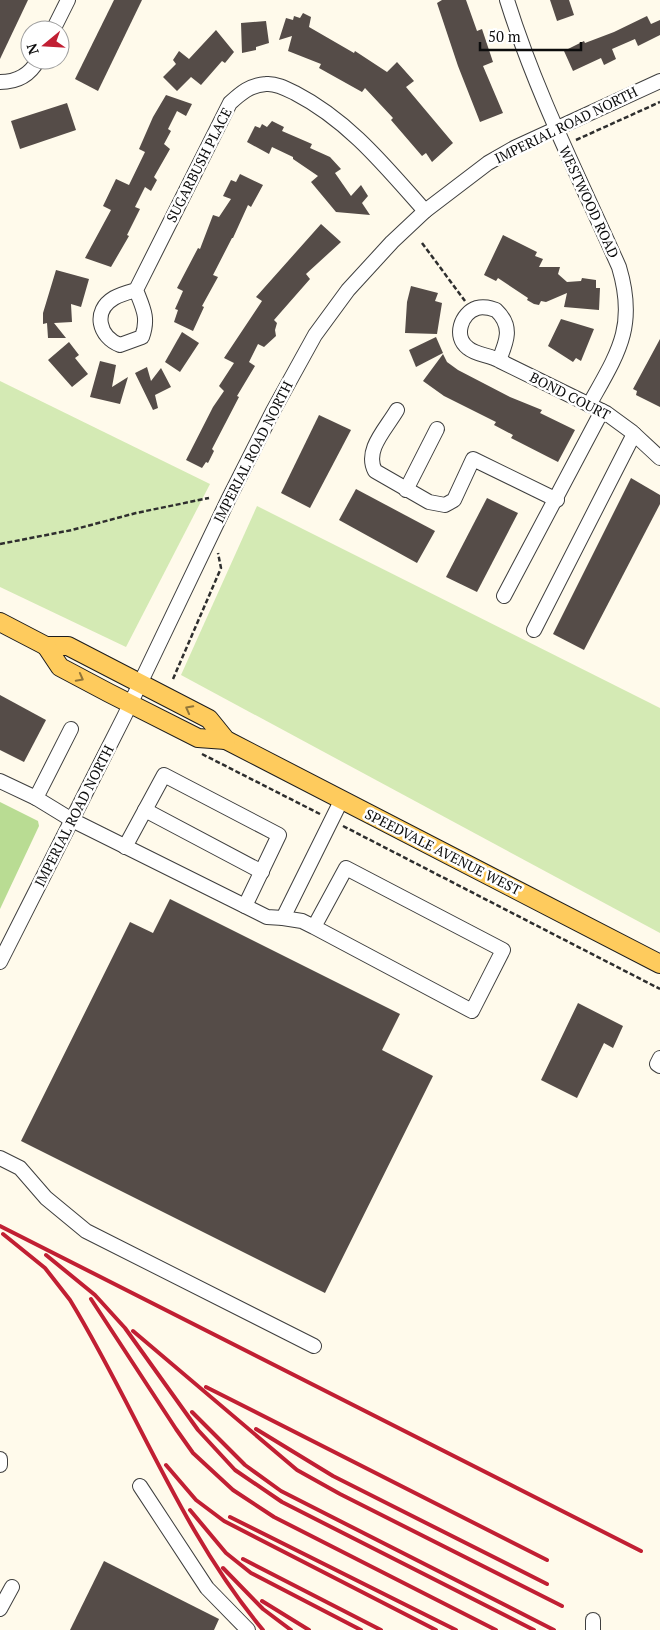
<svg xmlns="http://www.w3.org/2000/svg" width="660" height="1630" font-family="'PT Serif',serif">
  <style>
    .green { fill: #d4eab4 }
    .forest { fill: #b9dc93 }
    .building { fill: #554c48 }
    .lines { fill: none; stroke-linecap: round; stroke-linejoin: round }
    .minor-casing { stroke: #3f3f3f; stroke-width: 16 }
    .major-casing { stroke: #1d1d1d; stroke-width: 20 }
    .path { stroke: #2e2e2e; stroke-width: 2.5; stroke-dasharray: 5 2.5; stroke-linecap: butt }
    .minor { stroke: #fff; stroke-width: 14 }
    .major { stroke: #fecb5d; stroke-width: 18 }
    .rail { stroke: #c11f33; stroke-width: 4 }
    .oneway { stroke: #917539 }
    .labels { text-anchor: middle; stroke-width: 5; stroke-linejoin: round; paint-order: stroke }
    .street-label { font-size: 14px; fill: #0c0c0c; stroke: #fff }
  </style>
  <rect width="100%" height="100%" fill="#fffaeb"/>
  <!-- green -->
  <g class="green">
    <polygon points="0,381 210,484 126,647 0,587"/>
    <polygon points="257,506 660,708 660,933 181,675"/>
  </g>
  <!-- forest -->
  <polygon class="forest" points="0,802 38,821 39,826 0,909"/>
  <!-- building -->
  <g class="building">
    <polygon points="0,0 28,0 0,59"/>
    <polygon points="114,0 142,0 98,91 75,79"/>
    <polygon points="442,0 466,0 477,31 482,29 493,62 483,66 503,113 480,122 458,66 437,3"/>
    <polygon points="550,0 569,0 574,15 557,21"/>
    <polygon points="303,13 311,17 309,27 354,53 355,51 387,72 397,62 414,81 406,87 453,143 432,162 426,153 422,156 391,120 393,118 365,88 362,92 319,68 321,64 288,51 292,36 279,40 286,18 293,20 294,16 300,18"/>
    <polygon points="647,16 651,24 660,20 660,35 638,46 635,39 612,49 616,59 604,65 601,58 573,71 564,51 584,41 585,43 614,32"/>
    <polygon points="266,21 269,43 256,47 256,50 242,53 241,23"/>
    <polygon points="216,30 234,52 225,63 222,61 201,85 191,77 177,91 163,77 176,64 173,60 179,51 189,59"/>
    <polygon points="166,95 192,104 186,116 177,111 168,129 171,131 164,144 170,149 154,177 157,180 151,191 145,187 135,207 140,209 127,235 129,236 111,267 85,258 111,210 103,206 116,179 129,185 145,152 139,149 153,117"/>
    <polygon points="67,103 76,130 20,149 11,121"/>
    <polygon points="272,121 284,127 282,131 312,144 310,148 330,157 341,169 335,173 351,196 361,185 368,196 362,203 370,215 336,212 311,182 318,176 293,159 293,157 272,147 269,154 247,142 255,126 260,128 262,124 267,127"/>
    <polygon points="240,174 263,185 251,207 248,205 233,238 232,238 213,275 218,277 202,306 204,307 193,331 174,322 178,310 175,309 183,291 177,288 198,248 200,249 213,215 219,217 231,199 223,196 231,180 236,182"/>
    <polygon points="321,224 341,242 306,274 310,279 274,320 277,323 275,330 276,336 264,347 258,344 249,362 255,366 237,396 239,397 212,449 214,451 208,463 206,462 202,468 186,460 213,407 224,391 219,386 234,363 224,358 262,301 256,297"/>
    <polygon points="503,235 537,252 535,256 543,259 539,267 560,267 558,274 567,282 581,281 582,278 596,280 596,288 600,288 599,310 564,307 567,293 546,302 541,301 539,305 534,304 527,300 528,298 498,278 496,281 484,275"/>
    <polygon points="56,270 89,279 81,307 71,304 72,322 54,323 66,338 48,338 47,323 43,324 43,313"/>
    <polygon points="411,286 438,293 435,301 442,303 437,334 405,333 407,302"/>
    <polygon points="561,319 594,329 581,361 576,358 573,362 548,346"/>
    <polygon points="182,332 199,343 180,372 165,362"/>
    <polygon points="436,337 443,353 416,367 409,350"/>
    <polygon points="660,339 660,407 636,395 637,391 633,389"/>
    <polygon points="69,342 79,355 75,358 88,374 72,387 48,360"/>
    <polygon points="443,354 447,362 458,370 510,397 542,410 540,413 575,430 558,462 511,438 513,435 494,425 496,422 444,396 423,381"/>
    <polygon points="100,361 116,365 112,387 128,377 120,404 90,397"/>
    <polygon points="147,367 151,381 161,368 171,387 155,395 158,408 153,410 135,373"/>
    <polygon points="319,415 351,430 310,508 281,493"/>
    <polygon points="631,478 660,495 660,504 584,650 553,634"/>
    <polygon points="356,489 435,531 417,563 339,520"/>
    <polygon points="487,498 518,513 477,592 446,577"/>
    <polygon points="0,695 46,720 24,762 0,750"/>
    <polygon points="170,899 400,1014 382,1050 433,1076 325,1293 21,1141 130,922 153,933"/>
    <polygon points="578,1003 623,1026 613,1048 604,1043 577,1098 541,1080"/>
    <polygon points="104,1561 219,1619 214,1630 70,1630"/>
  </g>
  <g class="lines">
    <!-- minor casing -->
    <g class="minor-casing">
      <g id="minor">
        <path d="M507 0C536 93 580 179 619 267 637 327 618 353 589 405"/>
        <polyline points="53,30 68,0"/>
        <path d="M0 82C17 82 30 75 38 60"/>
        <path d="M136 290C143 308 149 318 142 337L120 345C99 337 92 311 114 298 121 294 129 292 136 290L230 103C241 93 250 85 266 84 276 83 287 89 295 93 349 121 385 166 425 211"/>
        <path d="M499 360C507 341 513 326 496 310 490 308 484 306 477 308 461 313 453 337 468 348 476 355 490 355 500 361L606 413 632 432 660 458"/>
        <path d="M397 410C386 429 364 450 375 471L429 502 445 505 454 500 473 459 557 500"/>
        <polyline points="406,490 437,429"/>
        <polyline points="504,596 602,411"/>
        <polyline points="534,630 634,434"/>
        <polyline points="0,781 36,798 72,820 267,917 283,918 342,799"/>
        <polyline points="36,798 71,729"/>
        <polyline points="145,810 262,872"/>
        <polyline points="125,847 164,775 279,835 245,906"/>
        <polyline points="283,918 302,921 314,927 472,1011 503,950 346,868 314,927"/>
        <polyline points="0,962 124,717 228,500 273,411 315,335 348,290 392,242 425,211 488,163 516,147 660,81"/>
        <polyline points="660,1058 657,1064 660,1066"/>
        <polyline points="0,1158 20,1168 46,1198 86,1231 314,1346"/>
        <polyline points="0,1459 0,1465"/>
        <polyline points="140,1486 207,1588 248,1630"/>
        <polyline points="0,1609 12,1587"/>
        <polyline points="593,1620 593,1630"/>
      </g>
    </g>
    <!-- major casing -->
    <g class="major-casing">
      <g id="major">
        <polyline points="0,622 46,646 68,646 209,719 226,740 660,964"/>
        <polyline points="46,646 60,667 109,693 198,738 226,740"/>
      </g>
    </g>
    <!-- path -->
    <g class="path">
      <polyline points="576,140 660,102"/>
      <polyline points="422,243 465,301"/>
      <polyline points="0,544 72,530 136,513 209,498"/>
      <polyline points="173,679 221,568 218,553"/>
      <polyline points="202,754 320,814"/>
      <polyline points="343,826 660,989"/>
    </g>
    <!-- minor -->
    <use href="#minor" class="minor"/>
    <!-- major -->
    <use href="#major" class="major"/>
    <!-- rail -->
    <g class="rail">
      <polyline points="0,1226 641,1551"/>
      <path d="M3 1234 45 1268 70 1300C136 1408 181 1532 263 1630"/>
      <polyline points="46,1255 95,1295 125,1328 198,1430 235,1470 282,1502 534,1630"/>
      <polyline points="91,1299 176,1429 193,1453 233,1490 274,1517 496,1630"/>
      <polyline points="133,1331 297,1470 340,1494 562,1606"/>
      <polyline points="206,1387 547,1560"/>
      <polyline points="192,1412 245,1465 281,1491 554,1630"/>
      <polyline points="256,1429 333,1476 547,1584"/>
      <polyline points="166,1465 196,1500 224,1521 436,1630"/>
      <polyline points="190,1510 226,1553 251,1573 361,1630"/>
      <polyline points="230,1517 456,1630"/>
      <polyline points="243,1559 381,1630"/>
      <polyline points="223,1568 263,1609 291,1630"/>
      <polyline points="262,1601 309,1630"/>
    </g>
  </g>
  <!-- one-way arrows -->
  <defs><path id="oneway-chevron" d="M-2-3.5L2.5 0L-2 3.5" fill="none" stroke-width="1.6" stroke-linecap="round" stroke-linejoin="round" transform="scale(1.25)"/></defs>
  <g class="oneway">
    <use href="#oneway-chevron" transform="translate(80 678) rotate(28)"/>
    <use href="#oneway-chevron" transform="translate(189 709) rotate(-152)"/>
  </g>
  <g class="labels">
    <!-- street labels -->
    <g class="street-label">
      <text transform="translate(566 125) rotate(-26)" y="5">IMPERIAL ROAD NORTH</text>
      <text transform="translate(199 165) rotate(-63)" y="5">SUGARBUSH PLACE</text>
      <text transform="translate(589 202) rotate(65)" y="5">WESTWOOD ROAD</text>
      <text transform="translate(570 396) rotate(27)" y="5">BOND COURT</text>
      <text transform="translate(253 452) rotate(-63)" y="5">IMPERIAL ROAD NORTH</text>
      <text transform="translate(74 816) rotate(-63)" y="5">IMPERIAL ROAD NORTH</text>
      <text transform="translate(443 852) rotate(27)" y="5">SPEEDVALE AVENUE WEST</text>
    </g>
  </g>
  <!-- north arrow -->
  <g transform="translate(45 45) rotate(252)"><circle r="24" fill="#ffffff" stroke="#9e9e9e"/>
  <path d="M0-4L9 19L0 12L-9 19Z" fill="#c11f33"/>
  <text y="-8" font-size="14" font-weight="bold" text-anchor="middle" fill="#0c0c0c">N</text>
  </g>
  <!-- scale -->
  <path d="M480 42v8h101v-8" fill="none" stroke="#0c0c0c" stroke-width="2.5"/>
  <text x="488" y="42" font-size="15" fill="#0c0c0c" stroke="#ffffff" stroke-width="4" paint-order="stroke">50 m</text>
</svg>
